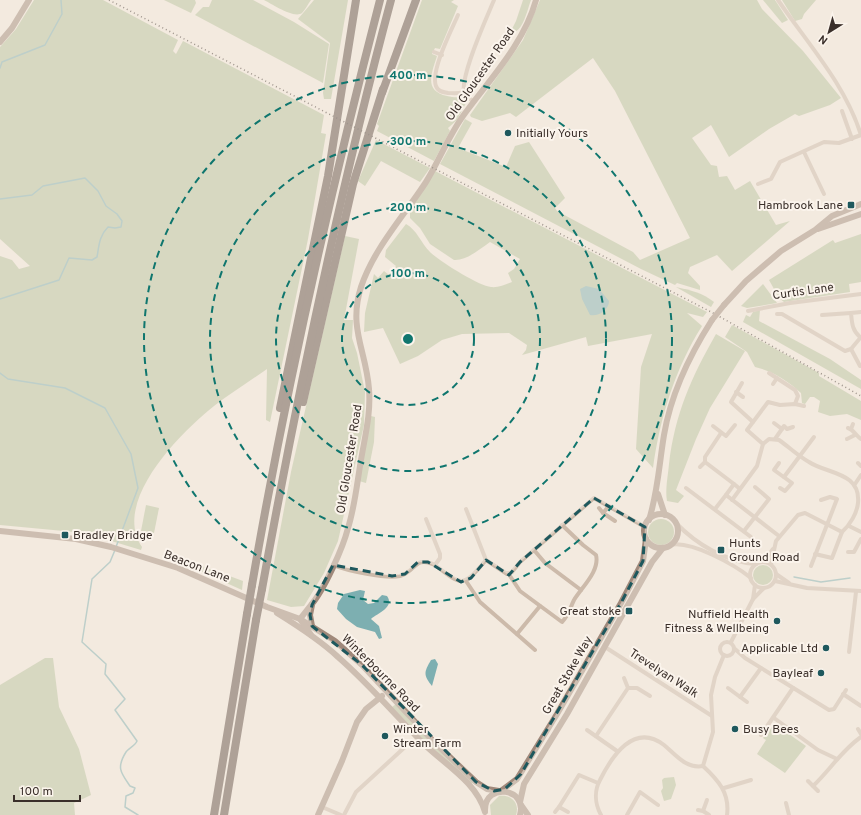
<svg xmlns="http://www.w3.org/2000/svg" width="861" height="815" font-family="Overpass,sans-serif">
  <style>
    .green { fill: #b7c39e }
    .water { fill: #7dafb1 }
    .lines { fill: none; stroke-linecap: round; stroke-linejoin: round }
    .stream { stroke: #7dafb1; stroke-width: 1.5 }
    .street { stroke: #ccbaaa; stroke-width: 4 }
    .secondary { stroke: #a0897b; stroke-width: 6 }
    .highway { stroke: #5b4941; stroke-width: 8 }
    .rail { stroke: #3a2f2a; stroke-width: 1.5; stroke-dasharray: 1 3; stroke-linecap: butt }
    .secondary-bridge { stroke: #a0897b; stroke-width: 6 }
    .highway-bridge { stroke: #5b4941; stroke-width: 8 }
    .marked { fill: none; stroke: #1e585d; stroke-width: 3; stroke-dasharray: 8 5; stroke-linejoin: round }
    .ring { fill: none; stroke: #0f766e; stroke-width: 2; stroke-dasharray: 7 5 }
    .poi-dot { fill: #1e585d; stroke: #fbf4ec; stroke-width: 1.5 }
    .labels { text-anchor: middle; stroke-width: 4; stroke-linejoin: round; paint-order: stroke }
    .street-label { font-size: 12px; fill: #3a2f2a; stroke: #fbf4ec }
    .poi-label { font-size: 12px; fill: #3a2f2a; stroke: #fbf4ec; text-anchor: start }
    .centre { fill: #0f766e; stroke: #fbf4ec; stroke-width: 2 }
    .ring-label { font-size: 12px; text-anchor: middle; font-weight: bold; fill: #0f766e; stroke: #fbf4ec; stroke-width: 4; stroke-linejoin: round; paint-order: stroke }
  </style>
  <rect width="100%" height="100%" fill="#f3eadf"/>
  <!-- green -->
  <g class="green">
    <path d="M34 0H103L178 40 173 51 176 54 183 41 324 115 321 133 326 134 308 239 270 422 266 420 267 369C250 381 231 393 214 406 181 432 111 502 142 547L141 550 85 533 0 525V256L12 260 19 269 30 266 0 239V47L16 29Z"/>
    <polygon points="164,0 195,0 196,3 191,13"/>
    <polygon points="212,0 253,0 294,22 329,44 323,83 195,15 203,7 209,7"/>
    <path d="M264 0H311C308 4 305 10 302 13 294 19 272 4 264 0Z"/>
    <polygon points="314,0 348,0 331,99 324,99 323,93 330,43 298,19"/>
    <path d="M422 0H454L451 2 458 6 440 49 435 48 432 54 437 56C430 77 424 93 452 97 459 98 463 96 467 101L457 120 448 128 450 131 434 161 377 131 379 126 377 124Z"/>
    <path d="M523 0H531C528 8 526 18 521 26 518 31 513 32 511 38L507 39 516 21Z"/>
    <polygon points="540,0 757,0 762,9 803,51 841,98 830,105 799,116 795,114 769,129 729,157 711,125 692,138 711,165 717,166 719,177 727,176 735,190 750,181 776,225 790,221 732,271 717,255 690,267 688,273 700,286 700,290 677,283 675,285 641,269 440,164 465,119 472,123 458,148 506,167 515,146 529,142 565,198 555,208 557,211 633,252 640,260 690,238 615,91 593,58 516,117 510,113 482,121 471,117 470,115 523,40"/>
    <polygon points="763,0 775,0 788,20 782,23"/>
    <polygon points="782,0 816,0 804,14 802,19 795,21"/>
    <polygon points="376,140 430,168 420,182 381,161 365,186 358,181"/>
    <path d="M435 171 707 312 703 317 687 313 702 326C675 369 660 417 653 468L636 449 641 367 652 334 588 346 586 337 522 355 526 350 527 345 509 333 462 334 442 340 418 356 400 364 383 328 364 332 365 313 374 274 378 278 384 271 389 275 396 266 385 257 386 250 406 224C417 230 421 243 430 252 439 261 479 286 491 287 498 288 506 284 512 282L508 273 514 269 520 259 490 242C480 249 466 261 454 260L430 244 420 228 410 218V210Z"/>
    <polygon points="861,234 861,282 849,284 850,292 784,302 779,298 769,280 833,240 835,243"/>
    <polygon points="345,236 359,239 344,320 353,320 352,338 357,353 365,392 364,425 338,541 324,573 304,606 291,607 267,600 291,472"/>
    <polygon points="763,284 777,303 747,308 741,306"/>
    <path d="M676 287C690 290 703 293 714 302L711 307Z"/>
    <polygon points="760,310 759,321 830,359 861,380 861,389 743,322 746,315 750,317 753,312"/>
    <path d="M732 325 819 373V376L861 401V420L847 414 830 416 818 412 820 401 814 397H810L805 404 802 403 801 393C788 381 773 371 755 367L747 352 725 337Z"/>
    <path d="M716 334 745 351 710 408 696 439 676 490 684 496 678 503 667 501C665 489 668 476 669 464 675 414 691 378 716 334Z"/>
    <polygon points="371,416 375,417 374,442 366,483 359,481"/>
    <polygon points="146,505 159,508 154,533 141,531"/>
    <circle cx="661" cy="532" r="13"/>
    <polygon points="162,554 194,563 243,581 242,590"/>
    <circle cx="763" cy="575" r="10"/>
    <polygon points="45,658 53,658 59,707 79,749 91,795 74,803 75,815 0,815 0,685"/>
    <polygon points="396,704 473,782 472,784 424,740 392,707"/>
    <polygon points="776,725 806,746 785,773 757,754 766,740 763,738 772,727"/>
    <polygon points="674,777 676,785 671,799 664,801 661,791 663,788 662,780 664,778"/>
    <path d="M499 796C511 794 520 803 516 815H491L490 805Z"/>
  </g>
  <!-- water -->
  <g class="water">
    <path d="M586 286 599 289 609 301C609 310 598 317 590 315L582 299 580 289Z"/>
    <path d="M360 590 365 591 363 600 368 604 374 603 382 595 387 596C395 607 378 613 371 619L379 626 382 638 379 639 375 632 357 627 346 619 337 609 338 603 344 594Z"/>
    <path d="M435 659 438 664 432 686C423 675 424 672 431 660Z"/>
  </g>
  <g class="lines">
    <!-- stream -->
    <g class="stream">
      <polyline points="0,68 2,62 45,45 62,14 61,0"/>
      <path d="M0 199 32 195 43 186 85 178 98 191 106 206 117 214 122 221 121 227 115 228 108 227C99 236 99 246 97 257L92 260 69 258 59 280 0 299"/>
      <polyline points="0,373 8,379 65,388 105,408 131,454 138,488 116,547"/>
      <path d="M115 550 110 562 92 579 82 642 106 664 105 674 125 699 115 710 137 741C135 746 129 748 126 752 116 768 121 773 130 786L135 788 133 793 126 796 125 807 138 815"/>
      <polyline points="794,577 821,582 850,578"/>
    </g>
    <!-- street -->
    <g class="street">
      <path d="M778 0C808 44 845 84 861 135"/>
      <path d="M458 15C452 29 428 75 437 88 439 92 444 92 448 93 453 93 458 94 463 92"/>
      <polyline points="434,52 442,55"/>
      <path d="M474 102 465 95C457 82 487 17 494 0"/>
      <polyline points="842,111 852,139"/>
      <polyline points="804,152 824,194"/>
      <polyline points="758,184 771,179 780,162 824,142 839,143 861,135"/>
      <polyline points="748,311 790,303 861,294"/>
      <polyline points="777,314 782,314 845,351 851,349 861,337"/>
      <polyline points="822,315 851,313"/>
      <path d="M860 337C852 330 852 323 851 313L861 312"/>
      <polyline points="851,349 860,366"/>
      <polyline points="769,373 795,390 798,396 795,404"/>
      <polyline points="742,383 731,402 753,422"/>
      <polyline points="773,384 777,378"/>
      <polyline points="736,392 743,397"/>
      <polyline points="774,423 782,429"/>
      <polyline points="713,426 726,436 735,425"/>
      <path d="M848 428C854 430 856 436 861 439"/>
      <polyline points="851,429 853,424"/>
      <polyline points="721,433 705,457 705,462 734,484"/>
      <polyline points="775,439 784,426 787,429 793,427"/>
      <polyline points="847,439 855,435"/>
      <polyline points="763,444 747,430 768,402 780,405 795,404 804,406"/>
      <polyline points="779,463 774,470 792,483 785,491 780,488"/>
      <polyline points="858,463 861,466"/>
      <polyline points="700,467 705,462"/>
      <polyline points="784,477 814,437"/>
      <polyline points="855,484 861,475"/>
      <polyline points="686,488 751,537"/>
      <polyline points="740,489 734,484 726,495 779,536"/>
      <path d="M732 500 757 466 763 444 769 439 779 440C789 447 798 456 809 462 827 474 861 472 858 503 857 513 850 525 842 532L805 513 798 515 776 541 771 564"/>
      <polyline points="609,506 603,513 615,521"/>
      <polyline points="599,508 603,513"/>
      <polyline points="466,509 486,560 507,574 512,572 520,562 594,498 645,527"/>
      <polyline points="715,509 726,495"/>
      <path d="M426 519 440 554V558L435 565C463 587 463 587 486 560"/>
      <path d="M676 523C696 544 726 562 756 564"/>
      <polyline points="849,526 861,532"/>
      <polyline points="744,531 769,499 755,487"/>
      <path d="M670 545C691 540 735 565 751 578"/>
      <polyline points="534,550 545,563 581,590"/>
      <polyline points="848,552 854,552 861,539"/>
      <polyline points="815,554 832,558 842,532"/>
      <polyline points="764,562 773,549"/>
      <circle cx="763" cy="575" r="13"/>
      <path d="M333 565C347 571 386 579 400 576 416 572 414 555 435 565"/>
      <polyline points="811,566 837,499 830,497 821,500"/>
      <path d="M508 573 520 591 562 622C569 615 570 608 574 600 582 587 600 571 596 555L583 545 562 525"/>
      <polyline points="776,574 789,583"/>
      <polyline points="466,581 480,602 535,650"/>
      <polyline points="775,581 807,588 861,591"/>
      <polyline points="755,585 753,599 764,588"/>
      <polyline points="517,634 540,606"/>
      <circle cx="727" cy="649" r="7"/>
      <polyline points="731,642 753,599"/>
      <polyline points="605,647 712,716"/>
      <polyline points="735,649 745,658 829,710 834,709 846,690"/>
      <polyline points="849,652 856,592"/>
      <polyline points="628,688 637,688 650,696"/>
      <polyline points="728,688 747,702"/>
      <polyline points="843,694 861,706"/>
      <polyline points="740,697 761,668"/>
      <polyline points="774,718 818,750 837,759"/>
      <polyline points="858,729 861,734"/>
      <polyline points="587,730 617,751"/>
      <polyline points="761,735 793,688"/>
      <polyline points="596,736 628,688 624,678"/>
      <polyline points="703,766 713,732 711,695 715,677 724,655"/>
      <path d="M703 766C718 780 730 793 727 815"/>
      <polyline points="808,781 818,791"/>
      <path d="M813 786C830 770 842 750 861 737"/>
      <polyline points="724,788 751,780"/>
      <polyline points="786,803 789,815"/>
      <polyline points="322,807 341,815"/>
      <polyline points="559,807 579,775 598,783"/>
      <polyline points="698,810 703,811 709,815"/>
      <polyline points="703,811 707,800"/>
      <polyline points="555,812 559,807 568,812"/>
      <polyline points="344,815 356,792 405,747"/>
      <path d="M601 815C595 804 594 791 600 780 612 756 634 722 664 745 676 755 686 769 703 766"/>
      <polyline points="627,815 640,792 658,805"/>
    </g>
    <!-- secondary -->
    <g class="secondary">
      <polyline points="0,42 12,28 29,0"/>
      <polyline points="818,229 861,214"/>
      <polyline points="724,305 746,281 781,251 815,230 832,216 861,204"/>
      <polyline points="658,494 665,515"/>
      <circle cx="661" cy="531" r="17"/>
      <path d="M649 520C658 491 659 465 664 435 671 393 689 356 712 320"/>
      <polyline points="0,531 76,539 111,547 178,568 267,607 300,619 335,641 362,665 433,741 476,782 487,789 499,791"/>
      <polyline points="312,605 310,615 312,626"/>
      <path d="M277 613C298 626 320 640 338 657 369 684 396 716 425 745 446 765 477 783 485 812"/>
      <path d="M311 635 300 619C304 614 307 610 311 605 324 590 343 548 348 528 355 506 357 483 361 460 365 436 371 413 369 389 366 350 348 328 361 287 374 248 404 216 426 182 439 161 448 137 463 116 489 80 524 44 536 0"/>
      <polyline points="501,791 517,779 557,714 621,603 643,561 646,539"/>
      <polyline points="520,802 524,784 567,714 652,562 663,548"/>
      <polyline points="521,805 528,815"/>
      <path d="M485 810C485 782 528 788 520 815"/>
      <polyline points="318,815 342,761 357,722 366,709 382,696"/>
    </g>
    <!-- highway -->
    <g class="highway">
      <polyline points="382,93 416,0"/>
      <polyline points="303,402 353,184 383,89"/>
      <polyline points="280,408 328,176 356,0"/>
      <path d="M252 585C286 388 330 193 380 0"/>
      <path d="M262 589C298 391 339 194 391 0"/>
      <polyline points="214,815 247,614"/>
      <polyline points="224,815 256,620"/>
    </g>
    <!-- rail -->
    <polyline class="rail" points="109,0 713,313 861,396"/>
    <!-- secondary-bridge -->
    <polyline class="secondary-bridge" points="712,320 724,305"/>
    <!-- highway-bridge -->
    <g class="highway-bridge">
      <polyline points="247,614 252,585"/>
      <polyline points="256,620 262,589"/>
    </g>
  </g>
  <!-- marked area -->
  <path d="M0 0H861V815H0ZM594 498 645 527 643 561 621 603 521 774 505 789 494 791 476 782 362 665 312 626 310 615 312 605 333 565 392 576 405 574 418 562H428L461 582 471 578 486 560 509 575 520 562Z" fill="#f3eadf" fill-opacity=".55" fill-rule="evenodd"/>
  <path class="marked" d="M594 498 645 527 643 561 621 603 521 774 505 789 494 791 476 782 362 665 312 626 310 615 312 605 333 565 392 576 405 574 418 562H428L461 582 471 578 486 560 509 575 520 562Z"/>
  <!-- distance rings -->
  <g class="ring">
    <circle cx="408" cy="339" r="66"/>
    <circle cx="408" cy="339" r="132"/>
    <circle cx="408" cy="339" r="198"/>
    <circle cx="408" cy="339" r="264"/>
  </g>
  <!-- markers -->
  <g class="poi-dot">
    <circle cx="508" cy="133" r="4"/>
    <rect x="847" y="201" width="8" height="8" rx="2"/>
    <rect x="61" y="531" width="8" height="8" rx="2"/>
    <rect x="717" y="546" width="8" height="8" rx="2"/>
    <rect x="625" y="607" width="8" height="8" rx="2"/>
    <circle cx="777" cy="621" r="4"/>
    <circle cx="826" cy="648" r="4"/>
    <circle cx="821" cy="673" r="4"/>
    <circle cx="735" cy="729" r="4"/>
    <circle cx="385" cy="736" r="4"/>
  </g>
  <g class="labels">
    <!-- street labels -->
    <g class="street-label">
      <text transform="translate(480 74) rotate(-55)" y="4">Old Gloucester Road</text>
      <text transform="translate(803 291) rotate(-8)" y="4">Curtis Lane</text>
      <text transform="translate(349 459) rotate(-81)" y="4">Old Gloucester Road</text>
      <text transform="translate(197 566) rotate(21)" y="4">Beacon Lane</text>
      <text transform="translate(381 673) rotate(45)" y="4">Winterbourne Road</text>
      <text transform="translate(664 673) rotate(33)" y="4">Trevelyan Walk</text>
      <text transform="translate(567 675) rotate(-60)" y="4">Great Stoke Way</text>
    </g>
    <!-- poi labels -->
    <g class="poi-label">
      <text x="516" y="137">Initially Yours</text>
      <text x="843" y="209" text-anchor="end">Hambrook Lane</text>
      <text x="73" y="539">Bradley Bridge</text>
      <text x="729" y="547">Hunts<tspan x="729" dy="14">Ground Road</tspan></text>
      <text x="621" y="615" text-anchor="end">Great stoke</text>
      <text x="769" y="618" text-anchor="end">Nuffield Health<tspan x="769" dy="14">Fitness &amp; Wellbeing</tspan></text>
      <text x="818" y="652" text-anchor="end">Applicable Ltd</text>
      <text x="813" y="677" text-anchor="end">Bayleaf</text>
      <text x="393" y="733">Winter<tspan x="393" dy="14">Stream Farm</tspan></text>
      <text x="743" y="733">Busy Bees</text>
    </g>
  </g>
  <circle cx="408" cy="339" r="6" class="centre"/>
  <g class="ring-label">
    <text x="408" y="79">400 m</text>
    <text x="408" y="145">300 m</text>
    <text x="408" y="211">200 m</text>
    <text x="408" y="277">100 m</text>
  </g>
  <!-- north arrow -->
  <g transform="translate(829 32) rotate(217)" stroke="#fbf4ec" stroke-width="3" paint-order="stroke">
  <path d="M0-3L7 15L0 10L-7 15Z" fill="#3a2f2a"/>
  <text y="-6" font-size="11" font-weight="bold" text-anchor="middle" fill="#3a2f2a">N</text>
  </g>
  <!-- scale -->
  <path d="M14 795v6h66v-6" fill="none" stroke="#3a2f2a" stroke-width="2"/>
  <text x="20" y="795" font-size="12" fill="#3a2f2a" stroke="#fbf4ec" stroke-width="3" paint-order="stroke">100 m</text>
</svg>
